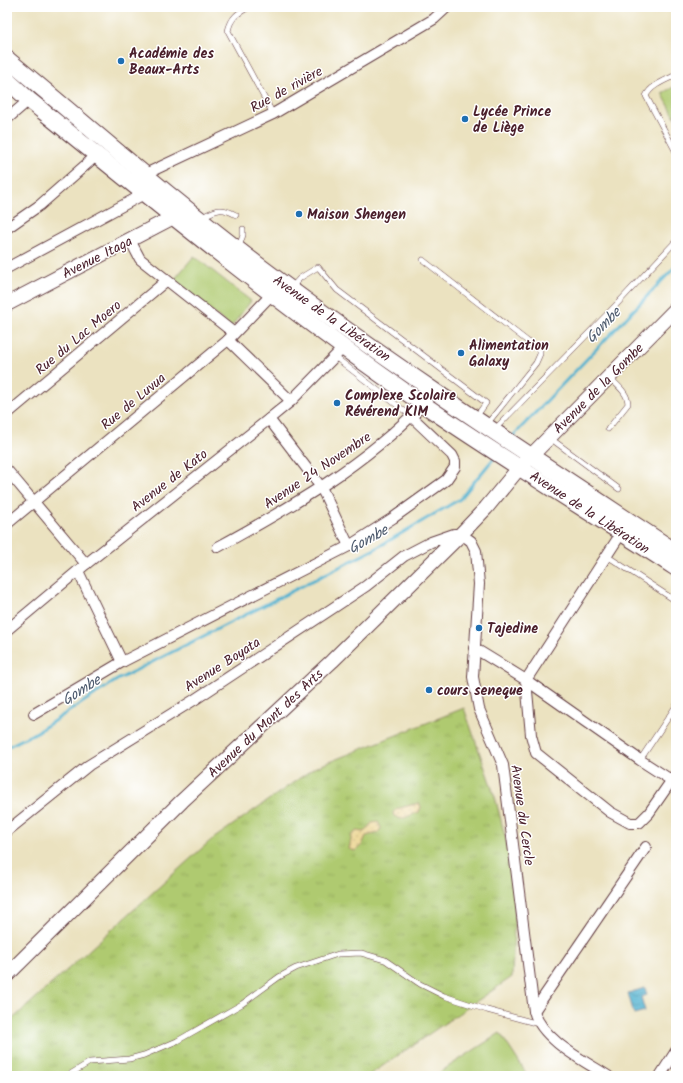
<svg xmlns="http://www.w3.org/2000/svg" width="683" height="1083" font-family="Kalam,sans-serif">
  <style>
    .grass { fill: url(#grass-tufts); stroke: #7c744e }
    .sand { fill: url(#sand-dots); stroke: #9c7c64 }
    .pitch { fill: #afca70; stroke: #7c744e }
    .water { fill: url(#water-waves); stroke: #4e687e }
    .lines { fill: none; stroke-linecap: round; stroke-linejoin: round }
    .stream { stroke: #51b2d0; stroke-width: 3 }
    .lane-casing { stroke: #623c41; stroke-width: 6 }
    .street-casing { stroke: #623c41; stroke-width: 12 }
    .secondary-casing { stroke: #623c41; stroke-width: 16 }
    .primary-casing { stroke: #623c41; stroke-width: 18 }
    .lane { stroke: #fff; stroke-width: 5 }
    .street { stroke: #fff; stroke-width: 10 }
    .secondary { stroke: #fff; stroke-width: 14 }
    .primary { stroke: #fff; stroke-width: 16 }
    .poi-dot { fill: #1f6fb2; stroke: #fff; stroke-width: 1.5 }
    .labels { text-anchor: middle; stroke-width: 3; stroke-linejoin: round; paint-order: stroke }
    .poi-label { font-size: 14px; font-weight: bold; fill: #4a1f2b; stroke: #fff; text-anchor: start }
    .street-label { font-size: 14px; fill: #4a1f2b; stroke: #fff }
    .water-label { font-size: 15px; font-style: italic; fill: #4d5a6d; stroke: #fff }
  </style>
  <defs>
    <pattern id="grass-tufts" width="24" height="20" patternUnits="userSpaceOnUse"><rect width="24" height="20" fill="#afca70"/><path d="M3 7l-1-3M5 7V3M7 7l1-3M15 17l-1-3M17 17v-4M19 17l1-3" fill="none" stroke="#98ad61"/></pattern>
    <pattern id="sand-dots" width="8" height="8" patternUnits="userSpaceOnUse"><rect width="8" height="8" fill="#eeda9e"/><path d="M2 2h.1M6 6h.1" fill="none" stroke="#cebb88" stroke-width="1.8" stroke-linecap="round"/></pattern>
    <pattern id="water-waves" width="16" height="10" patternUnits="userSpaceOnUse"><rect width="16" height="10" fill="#51b2d0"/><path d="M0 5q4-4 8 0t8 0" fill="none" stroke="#4590a9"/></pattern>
  </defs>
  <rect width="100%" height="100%" fill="#fff"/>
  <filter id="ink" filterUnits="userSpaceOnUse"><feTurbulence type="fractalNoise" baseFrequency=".025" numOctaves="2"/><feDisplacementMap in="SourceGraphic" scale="8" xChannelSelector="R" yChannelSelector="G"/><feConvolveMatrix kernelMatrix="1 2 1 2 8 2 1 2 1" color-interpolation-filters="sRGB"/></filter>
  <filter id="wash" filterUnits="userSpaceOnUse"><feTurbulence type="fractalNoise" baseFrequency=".012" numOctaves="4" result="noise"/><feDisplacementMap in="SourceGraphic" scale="16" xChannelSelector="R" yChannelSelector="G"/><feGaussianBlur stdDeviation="0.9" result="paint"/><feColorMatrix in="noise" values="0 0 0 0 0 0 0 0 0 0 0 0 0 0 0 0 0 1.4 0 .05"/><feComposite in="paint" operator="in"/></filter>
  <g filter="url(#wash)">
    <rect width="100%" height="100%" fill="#ebe2c0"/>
    <!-- grass -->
    <polygon class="grass" points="464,708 495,797 516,879 512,977 368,1076 7,1076 7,1024 210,841 314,768"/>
    <!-- sand -->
    <g class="sand">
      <polygon points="419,803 421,807 419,812 401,819 394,816 393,813 396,809"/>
      <polygon points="378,822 381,828 378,833 366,836 362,845 355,851 349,849 352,835 357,831 364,832 372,823"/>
    </g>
    <!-- pitch -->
    <g class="pitch">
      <polygon points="676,86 676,119 662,93"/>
      <polygon points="194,256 251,301 231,327 173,281"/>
      <polygon points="500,1033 528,1076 434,1076"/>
    </g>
    <!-- water -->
    <polygon class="water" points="645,988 647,995 641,997 645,1011 634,1014 628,993"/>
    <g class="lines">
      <!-- stream -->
      <g class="stream">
        <polyline points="512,437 676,266"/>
        <polyline points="7,747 37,732 117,680 373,550 460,499 494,458"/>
      </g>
    </g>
  </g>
  <g filter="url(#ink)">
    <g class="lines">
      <!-- lane casing -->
      <g class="lane-casing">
        <g id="lane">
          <path d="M249 7C238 13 231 17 228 31L273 114"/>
          <path d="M676 75C666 80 651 85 646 96L676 152"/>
          <path d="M200 218C216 210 220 206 236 215"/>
          <polyline points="239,247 243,235 243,229"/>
          <polyline points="423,260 540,351 540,354 536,363 487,424"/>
          <polyline points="291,288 300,278 318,267 337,290 486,403 476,417"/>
          <polyline points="335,357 411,416"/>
          <polyline points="495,429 617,304 676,241"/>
          <path d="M608 429 628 404C628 393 617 385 610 378"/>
          <polyline points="550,438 619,489"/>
          <polyline points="607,556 676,601"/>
          <polyline points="640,760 676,706"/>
          <polyline points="67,1076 90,1062 129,1059 144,1055 177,1041 242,1004 279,977 296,968 338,954 361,953 385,960 420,984 444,996 487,1010 539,1024"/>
        </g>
      </g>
      <!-- street casing -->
      <g class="street-casing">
        <g id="street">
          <polyline points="7,119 29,100"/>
          <polyline points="141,176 273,114 434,19 447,7"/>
          <polyline points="7,228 40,205 97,155"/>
          <polyline points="130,240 140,259 234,333"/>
          <polyline points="7,268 144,194"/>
          <polyline points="228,340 291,401"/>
          <polyline points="7,414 166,281"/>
          <polyline points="269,419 321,487 349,546"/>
          <polyline points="7,470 86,564"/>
          <polyline points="7,524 228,340 272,294"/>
          <polyline points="622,532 526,680 531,735 536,753 610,812 630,823 639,823 649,813 676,774"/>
          <path d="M218 547C291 507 365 465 423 404"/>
          <polyline points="78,571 122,662"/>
          <polyline points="7,630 86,564 269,419 291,401 344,347"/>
          <polyline points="474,648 526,680 640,760 671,780"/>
          <polyline points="34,714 122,662 349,546 393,518 446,480 455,467 455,461 452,455 412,417"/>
          <path d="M7 831 89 765 194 700 333 608 366 586 404 556 431 542 454 534H461L471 541 476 551 479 584 473 677 479 709 503 765 534 1011C542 1040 583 1060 608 1076"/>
          <polyline points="534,1011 646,847"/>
          <polyline points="660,1076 676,1051"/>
        </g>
      </g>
      <!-- secondary casing -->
      <g class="secondary-casing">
        <g id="secondary">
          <polyline points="7,304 183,212"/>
          <polyline points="7,975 182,801 332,661 461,534 486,508 519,468 676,309"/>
        </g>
      </g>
      <!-- primary casing -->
      <g class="primary-casing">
        <g id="primary">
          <path d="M7 59C92 129 174 202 262 268 396 369 537 460 676 552"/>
          <path d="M7 80 29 100C158 205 286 310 423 404 506 461 592 513 676 568"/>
        </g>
      </g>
      <!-- lane -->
      <use href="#lane" class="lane"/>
      <!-- street -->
      <use href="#street" class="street"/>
      <!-- secondary -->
      <use href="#secondary" class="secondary"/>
      <!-- primary -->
      <use href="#primary" class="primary"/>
    </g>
  </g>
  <!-- markers -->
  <g class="poi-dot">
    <circle cx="121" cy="61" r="4"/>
    <circle cx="465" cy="119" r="4"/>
    <circle cx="299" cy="214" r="4"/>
    <circle cx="461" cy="353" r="4"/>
    <circle cx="337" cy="403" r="4"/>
    <circle cx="479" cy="628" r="4"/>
    <circle cx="429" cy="690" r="4"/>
  </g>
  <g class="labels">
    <!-- poi labels -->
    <g class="poi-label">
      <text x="129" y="58">Académie des<tspan x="129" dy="16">Beaux-Arts</tspan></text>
      <text x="473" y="116">Lycée Prince<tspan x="473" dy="16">de Liège</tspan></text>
      <text x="307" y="219">Maison Shengen</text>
      <text x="469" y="350">Alimentation<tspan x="469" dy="16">Galaxy</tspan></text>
      <text x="345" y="400">Complexe Scolaire<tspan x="345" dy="16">Révérend KIM</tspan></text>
      <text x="487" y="633">Tajedine</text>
      <text x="437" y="695">cours seneque</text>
    </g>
    <!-- street labels -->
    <g class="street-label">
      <text transform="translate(286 89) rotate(-29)" y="5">Rue de rivière</text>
      <text transform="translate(97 257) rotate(-27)" y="5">Avenue Itaga</text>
      <text transform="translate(332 318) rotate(35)" y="5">Avenue de la Libération</text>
      <text transform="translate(78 337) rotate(-40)" y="5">Rue du Lac Moero</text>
      <text transform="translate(598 388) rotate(-45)" y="5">Avenue de la Gombe</text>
      <text transform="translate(133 401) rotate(-40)" y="5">Rue de Luvua</text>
      <text transform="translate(317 470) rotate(-34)" y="5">Avenue 24 Novembre</text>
      <text transform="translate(169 480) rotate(-38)" y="5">Avenue de Kato</text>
      <text transform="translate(590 512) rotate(33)" y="5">Avenue de la Libération</text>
      <text transform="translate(222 664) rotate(-33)" y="5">Avenue Boyata</text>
      <text transform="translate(265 723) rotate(-43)" y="5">Avenue du Mont des Arts</text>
      <text transform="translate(523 815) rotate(82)" y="5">Avenue du Cercle</text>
    </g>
    <!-- water labels -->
    <g class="water-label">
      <text transform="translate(603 325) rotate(-46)" y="5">Gombe</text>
      <text transform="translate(368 539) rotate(-29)" y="5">Gombe</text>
      <text transform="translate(81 690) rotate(-33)" y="5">Gombe</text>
    </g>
  </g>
  <!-- margin -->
  <rect width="683" height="1083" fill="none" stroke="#fff" stroke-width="24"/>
</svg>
